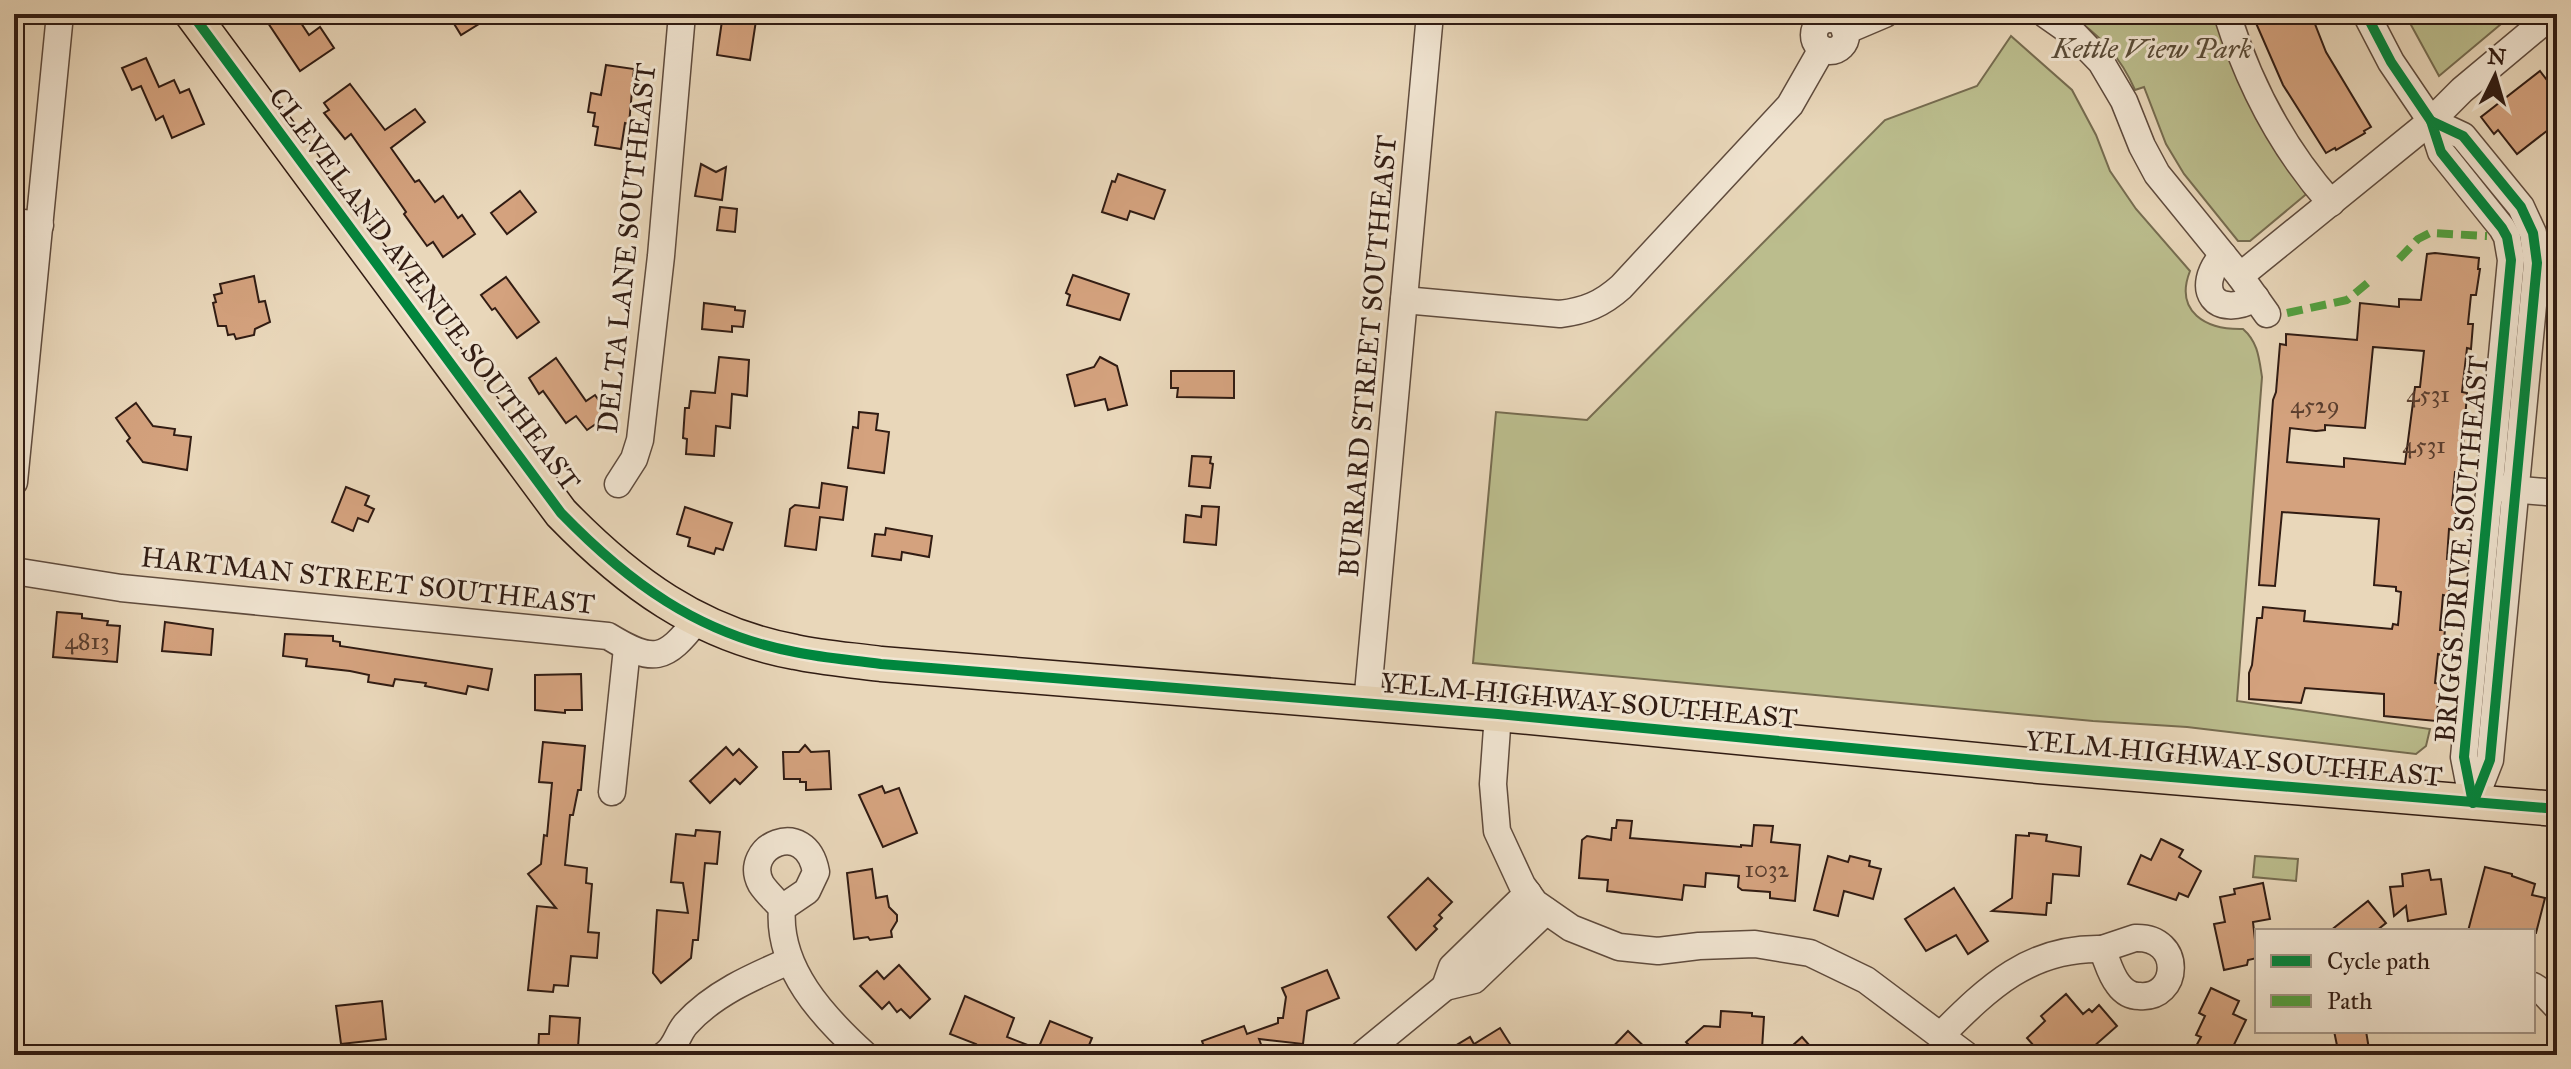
<svg xmlns="http://www.w3.org/2000/svg" width="2571" height="1069" font-family="'IM FELL Great Primer',serif">
  <style>
    .green { fill: #bbbd8d; stroke: #766c50; stroke-width: 2 }
    .building { fill: #d4a27e; stroke: #311c13; stroke-width: 2; fill-rule: evenodd }
    .lines { fill: none; stroke-linecap: round; stroke-linejoin: round }
    .minor-casing { stroke: #5f4b3d; stroke-width: 29 }
    .major-casing { stroke: #311c13; stroke-width: 37 }
    .minor { stroke: #f1e5d2; stroke-width: 26 }
    .major { stroke: #e9d7ba; stroke-width: 34 }
    .quiet { stroke: #52a13f; stroke-width: 8; stroke-dasharray: 16 8; stroke-linecap: butt }
    .cycleway-casing { stroke: #f1e5d2; stroke-width: 15 }
    .cycleway { stroke: #00873e; stroke-width: 10 }
    .labels { text-anchor: middle; stroke-width: 6; stroke-linejoin: round; paint-order: stroke }
    .number-label { font-size: 24px; fill: #5a3e2e }
    .park-label { font-size: 28px; font-style: italic; fill: #5a4c38; stroke: #f1e5d2 }
    .street-label { font-size: 28px; fill: #311c13; stroke: #f1e5d2 }
  </style>
  <rect width="100%" height="100%" fill="#e9d7ba"/>
  <filter id="stains"><feTurbulence type="fractalNoise" baseFrequency=".0025" numOctaves="4"/><feColorMatrix values="0 0 0 0 .2 0 0 0 0 .09 0 0 0 0 .02 0 0 0 .5 -.17"/></filter>
  <radialGradient id="worn" r=".72"><stop offset=".6" stop-color="#630" stop-opacity="0"/><stop offset="1" stop-color="#630" stop-opacity=".3"/></radialGradient>
  <!-- green -->
  <g class="green">
    <path d="M2068 14H2221L2310 191 2250 241H2238L2184 174 2166 144 2144 87 2135 90C2121 57 2099 33 2068 14Z"/>
    <polygon points="2405,14 2513,14 2439,76"/>
    <path d="M2011 36 2072 90 2096 135 2110 171 2136 209 2190 271C2174 312 2206 330 2243 329 2258 342 2259 358 2262 377L2237 701 2430 729 2426 746 2416 754 2187 727 2093 721 1473 663 1496 412 1587 420 1885 120 1977 86Z"/>
    <polygon points="2255,856 2298,859 2296,881 2253,877"/>
  </g>
  <!-- building -->
  <g class="building">
    <polygon points="262,14 295,14 309,35 320,27 334,48 300,71"/>
    <polygon points="448,14 495,14 461,35"/>
    <polygon points="723,14 757,14 750,60 717,55"/>
    <polygon points="2252,14 2311,14 2326,52 2371,127 2364,131 2365,133 2336,150 2335,148 2326,153 2283,85"/>
    <polygon points="146,58 159,87 174,80 180,93 189,89 204,124 172,138 163,116 156,120 141,86 132,90 122,68"/>
    <polygon points="606,65 634,69 629,124 625,123 621,149 595,145 598,127 593,126 595,113 588,112 591,93 601,95"/>
    <polygon points="2540,71 2557,93 2557,123 2517,154 2498,130 2494,134 2481,117"/>
    <polygon points="350,84 385,130 415,109 425,122 391,148 415,182 419,180 435,202 443,196 458,218 462,215 475,234 443,257 433,242 427,246 404,214 406,212 395,196 351,134 345,139 324,113 329,110 324,103"/>
    <polygon points="701,164 716,172 726,167 722,200 695,196"/>
    <polygon points="1118,174 1165,190 1154,219 1130,211 1127,220 1102,212 1112,181 1115,182"/>
    <polygon points="520,191 536,212 507,234 491,213"/>
    <polygon points="720,207 737,209 735,232 717,230"/>
    <path d="M2435 253 2479 258 2478 269H2480L2476 295H2471L2468 324H2473L2471 349 2467 348 2462 392 2467 393 2463 447 2459 472H2455L2452 505H2457L2454 530 2449 529 2447 559H2452L2450 585 2448 596 2443 595 2440 630H2445L2442 655 2438 654 2435 683 2440 684 2436 721 2384 716V694L2305 688 2301 703 2249 699V673L2252 665 2257 618H2262L2263 607 2305 611 2304 621 2392 629 2393 624 2398 625 2401 592 2396 591V587L2374 585 2379 519 2282 512 2275 586 2259 585 2273 400 2276 392 2280 344 2286 345V334L2357 340 2360 303 2399 307V299L2421 300 2427 254ZM2373 347 2424 351 2420 387H2415L2405 464 2344 458V467L2287 462 2290 428 2316 431 2325 430V425L2365 428Z"/>
    <polygon points="1073,275 1129,294 1120,320 1067,305 1070,295 1066,293"/>
    <polygon points="254,276 259,302 265,301 270,322 255,329 254,335 236,339 234,334 228,335 226,326 218,326 213,303 216,302 214,295 222,293 220,284"/>
    <polygon points="506,277 539,322 517,338 495,308 492,310 481,295"/>
    <polygon points="704,303 735,307 735,310 745,311 743,327 732,326 732,332 702,329"/>
    <polygon points="719,357 749,360 747,396 732,394 730,428 716,426 714,456 686,454 687,439 683,438 685,408 689,408 691,391 715,393"/>
    <polygon points="1100,357 1117,366 1127,405 1108,410 1105,399 1075,406 1067,375 1094,367"/>
    <polygon points="556,358 586,401 595,395 609,415 587,430 576,416 566,423 543,391 539,394 529,378"/>
    <polygon points="1171,371 1234,371 1234,398 1177,397 1178,388 1171,388"/>
    <polygon points="136,403 153,426 175,429 174,435 191,437 187,470 143,462 127,441 130,438 116,418"/>
    <polygon points="859,412 878,414 876,430 889,432 884,473 848,468 853,427 858,428"/>
    <polygon points="1192,456 1211,457 1210,463 1213,464 1210,488 1189,486"/>
    <polygon points="822,483 847,487 843,520 820,517 816,550 785,546 790,509 795,505 819,508"/>
    <polygon points="346,487 369,496 365,505 374,509 368,522 358,518 353,531 332,522"/>
    <polygon points="1202,506 1219,507 1216,545 1184,542 1186,515 1201,517"/>
    <polygon points="685,507 732,523 723,550 716,548 714,554 688,546 690,538 677,534"/>
    <polygon points="886,528 932,536 929,557 902,552 901,560 872,556 875,534 885,535"/>
    <polygon points="57,612 82,614 82,618 108,621 107,625 120,626 117,662 53,657"/>
    <polygon points="165,622 213,629 211,655 162,651"/>
    <polygon points="285,634 333,636 333,641 340,642 340,646 492,669 488,690 468,686 466,694 425,686 426,683 395,679 393,686 368,682 369,675 350,671 306,666 307,659 283,656"/>
    <polygon points="581,674 582,710 565,710 565,713 535,710 535,675"/>
    <polygon points="543,742 585,746 581,790 578,790 573,815 570,815 565,865 587,868 586,883 592,884 588,932 599,933 597,958 571,956 568,986 554,985 553,992 528,990 537,906 556,908 528,874 541,864 544,835 547,836 552,783 539,782"/>
    <polygon points="805,745 811,752 829,751 831,789 806,790 806,782 800,782 800,779 784,779 783,752 799,752"/>
    <polygon points="726,747 733,755 739,749 757,767 740,784 735,779 710,803 690,781"/>
    <polygon points="882,786 885,793 899,788 917,833 883,847 859,795"/>
    <polygon points="1617,820 1632,821 1630,838 1741,847 1741,845 1752,846 1754,825 1773,826 1771,842 1800,845 1795,901 1770,898 1770,892 1742,890 1738,887 1739,876 1706,873 1705,887 1684,885 1682,900 1607,891 1608,880 1579,878 1582,840 1587,836 1611,840 1612,828 1616,828"/>
    <polygon points="696,830 720,832 717,864 705,863 698,940 693,940 691,958 661,983 653,973 657,910 688,913 683,883 671,882 676,834 695,836"/>
    <polygon points="2029,833 2047,835 2046,841 2081,847 2079,876 2053,874 2051,903 2047,903 2046,915 1992,911 2012,898 2016,835 2029,836"/>
    <polygon points="2161,839 2183,850 2179,857 2201,871 2188,897 2179,893 2176,900 2128,884 2141,855 2151,860"/>
    <polygon points="1828,856 1848,862 1850,856 1870,861 1869,866 1881,869 1873,899 1844,891 1838,916 1814,910"/>
    <polygon points="2485,867 2512,874 2512,876 2535,884 2532,895 2545,898 2536,933 2468,931"/>
    <polygon points="872,869 876,898 887,896 889,907 897,915 897,921 891,931 892,937 870,940 868,937 854,939 847,873"/>
    <polygon points="2429,870 2431,880 2441,879 2446,914 2408,921 2406,906 2394,916 2390,887 2403,886 2402,874"/>
    <polygon points="1428,878 1452,902 1439,915 1442,918 1434,926 1437,929 1416,950 1388,917"/>
    <polygon points="2263,883 2270,919 2253,922 2257,958 2248,960 2247,965 2224,970 2214,924 2225,922 2220,897 2235,894 2234,889"/>
    <polygon points="1954,888 1988,941 1968,954 1956,935 1926,951 1905,919"/>
    <polygon points="2368,901 2386,923 2376,931 2330,931"/>
    <polygon points="899,965 930,999 910,1018 901,1009 897,1012 889,1002 882,1009 860,986 877,971 884,979"/>
    <polygon points="1327,970 1339,998 1307,1011 1303,1044 1259,1039 1265,1055 1207,1055 1202,1041 1244,1026 1247,1034 1278,1023 1278,1018 1283,1018 1286,997 1282,988"/>
    <polygon points="2211,988 2239,1001 2233,1014 2246,1020 2229,1055 2211,1055 2195,1048 2201,1037 2196,1035 2205,1016 2199,1013"/>
    <polygon points="2066,994 2083,1014 2089,1009 2092,1012 2099,1005 2117,1026 2084,1055 2080,1055 2073,1047 2064,1055 2042,1055 2027,1038 2045,1021 2041,1016"/>
    <polygon points="965,996 1014,1018 1007,1037 1038,1049 1050,1021 1092,1038 1085,1055 972,1055 976,1044 950,1034"/>
    <polygon points="382,1001 386,1039 341,1044 336,1006"/>
    <polygon points="1721,1011 1752,1013 1752,1016 1764,1017 1762,1049 1717,1046 1708,1055 1698,1055 1686,1042 1704,1026 1720,1027"/>
    <polygon points="550,1016 580,1018 578,1047 570,1047 569,1055 538,1055 539,1034 549,1034"/>
    <polygon points="1500,1028 1517,1055 1440,1055 1470,1037 1474,1044"/>
    <polygon points="1628,1031 1653,1055 1605,1055"/>
    <polygon points="2334,1031 2366,1031 2369,1049 2357,1052 2358,1055 2339,1055"/>
    <polygon points="1802,1037 1818,1055 1782,1055"/>
  </g>
  <g class="lines">
    <!-- minor casing -->
    <g class="minor-casing">
      <g id="minor">
        <polyline points="2045,14 2075,35 2101,62 2124,101 2142,146 2157,174 2240,276 2267,314"/>
        <path d="M2227 14C2249 85 2281 147 2331 203"/>
        <polyline points="2366,14 2391,62 2431,121 2441,152 2502,228 2507,237 2511,260 2464,757 2473,803"/>
        <circle cx="1830" cy="35" r="16"/>
        <polyline points="1845,31 1885,14"/>
        <polyline points="2431,121 2463,136 2521,207 2533,233 2537,263 2490,760 2474,801"/>
        <polyline points="14,222 40,225"/>
        <path d="M2223 255C2193 289 2215 320 2256 298"/>
        <polyline points="2240,276 2431,121 2462,90 2553,14"/>
        <path d="M1404 300 1560 314C1585 311 1602 304 1621 287L1790 105 1822 49"/>
        <polyline points="14,482 60,14"/>
        <polyline points="618,484 634,459 640,440 661,256 682,14"/>
        <polyline points="2498,488 2557,493"/>
        <path d="M14 571 121 588 608 636C654 664 665 661 697 620"/>
        <polyline points="1367,704 1430,14"/>
        <polyline points="1498,714 1493,784 1497,831 1522,885 1535,903 1571,928 1619,947 1658,951 1699,946 1755,944 1810,953 1866,980 1966,1055"/>
        <polyline points="612,792 627,648"/>
        <polyline points="1528,893 1452,967 1445,987 1474,980 1546,911"/>
        <path d="M782 908 807 891 816 872C806 816 741 847 761 884 766 892 775 900 782 908 777 968 823 1017 865 1055"/>
        <path d="M2135 938C2184 936 2180 1000 2139 996 2130 996 2123 991 2118 984 2110 974 2107 960 2102 949Z"/>
        <polyline points="2533,986 2544,993 2557,1007"/>
        <path d="M1941 1035C1989 987 2030 947 2102 949"/>
        <path d="M664 1055C676 1048 677 1034 686 1024 713 994 752 977 789 961"/>
        <polyline points="1362,1055 1445,987"/>
      </g>
    </g>
    <!-- major casing -->
    <g class="major-casing">
      <path id="major" d="M192 14 561 513C628 582 698 634 795 652 823 658 852 660 881 664L1498 714 2039 766 2557 809"/>
    </g>
    <!-- minor -->
    <use href="#minor" class="minor"/>
    <!-- major -->
    <use href="#major" class="major"/>
    <!-- quiet -->
    <g class="quiet">
      <polyline points="2399,259 2418,239 2430,233 2487,236"/>
      <polyline points="2287,313 2347,300 2371,280"/>
    </g>
    <!-- cycleway casing -->
    <g class="cycleway-casing">
      <g id="cycleway">
        <path d="M192 14 561 513C628 582 698 634 795 652 823 658 852 660 881 664L1498 714 2039 766 2557 809"/>
        <polyline points="2366,14 2391,62 2431,121 2441,152 2502,228 2507,237 2511,260 2464,757 2473,803"/>
        <polyline points="2431,121 2463,136 2521,207 2533,233 2537,263 2490,760 2474,801"/>
      </g>
    </g>
    <!-- cycleway -->
    <use href="#cycleway" class="cycleway"/>
  </g>
  <g class="labels">
    <!-- number labels -->
    <g class="number-label">
      <text x="2428" y="402">4531</text>
      <text x="2315" y="413">4529</text>
      <text x="2424" y="453">4531</text>
      <text x="87" y="649">4813</text>
      <text x="1767" y="877">1032</text>
    </g>
    <!-- park labels -->
    <g class="park-label">
      <text x="2152" y="58">Kettle View Park</text>
    </g>
    <!-- street labels -->
    <g class="street-label">
      <text transform="translate(626 248) rotate(-84)" y="10">DELTA LANE SOUTHEAST</text>
      <text transform="translate(425 289) rotate(53)" y="10">CLEVELAND AVENUE SOUTHEAST</text>
      <text transform="translate(1367 356) rotate(-85)" y="10">BURRARD STREET SOUTHEAST</text>
      <text transform="translate(2461 549) rotate(-85)" y="10">BRIGGS DRIVE SOUTHEAST</text>
      <text transform="translate(368 580) rotate(6)" y="10">HARTMAN STREET SOUTHEAST</text>
      <text transform="translate(1589 700) rotate(5)" y="10">YELM HIGHWAY SOUTHEAST</text>
      <text transform="translate(2234 758) rotate(5)" y="10">YELM HIGHWAY SOUTHEAST</text>
    </g>
  </g>
  <!-- margin -->
  <rect width="2571" height="1069" fill="none" stroke="#e9d7ba" stroke-width="48"/>
  <rect x="16" y="16" width="2539" height="1037" fill="none" stroke="#311c13" stroke-width="4"/>
  <rect x="24" y="24" width="2523" height="1021" fill="none" stroke="#311c13" stroke-width="2"/>
  <!-- legend -->
  <rect x="2255" y="929" width="280" height="104" fill="#f1e5d2" stroke="#a49586" stroke-width="2"/>
  <rect x="2271" y="955" width="40" height="12" fill="#00873e" stroke="#a49586" stroke-width="2"/>
  <text x="2327" y="969" font-size="24" fill="#311c13">Cycle path</text>
  <rect x="2271" y="995" width="40" height="12" fill="#52a13f" stroke="#a49586" stroke-width="2"/>
  <text x="2327" y="1009" font-size="24" fill="#311c13">Path</text>
  <!-- north arrow -->
  <g transform="translate(2495 76) rotate(5)" stroke="#f1e5d2" stroke-width="6" paint-order="stroke">
  <path d="M0-6L14 30L0 20L-14 30Z" fill="#311c13"/>
  <text y="-12" font-size="22" font-weight="bold" text-anchor="middle" fill="#311c13">N</text>
  </g>
  <rect width="100%" height="100%" filter="url(#stains)"/>
  <rect width="100%" height="100%" fill="url(#worn)"/>
</svg>
